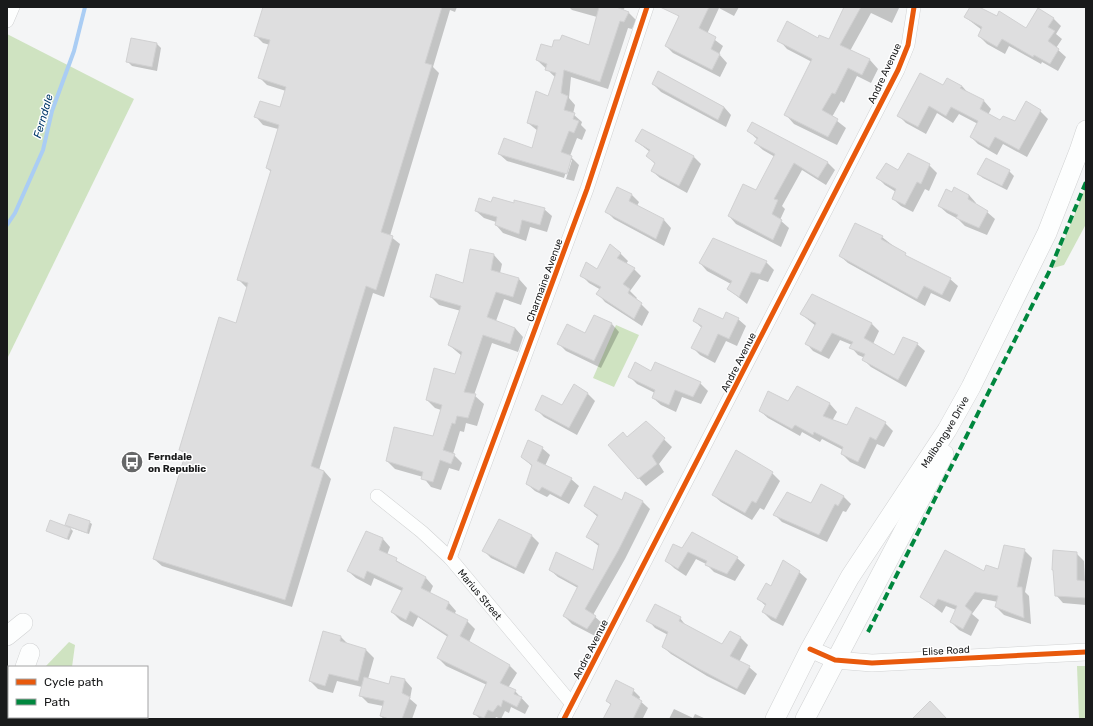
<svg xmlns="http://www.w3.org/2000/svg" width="1093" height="726" font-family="Rubik,sans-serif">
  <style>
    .green { fill: #cfe3c1 }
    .shadow { fill: #0003 }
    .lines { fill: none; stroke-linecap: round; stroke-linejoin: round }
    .stream { stroke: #aacdf4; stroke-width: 4 }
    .building { fill: #dededf; stroke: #d1d1d2 }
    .minor-casing { stroke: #d1d2d3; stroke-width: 14 }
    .tertiary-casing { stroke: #d1d2d3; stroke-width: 18 }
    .secondary-casing { stroke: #d1d2d3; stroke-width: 20 }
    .minor { stroke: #fdfefe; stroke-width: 13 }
    .tertiary { stroke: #fdfefe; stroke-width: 17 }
    .secondary { stroke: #fdfefe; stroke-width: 19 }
    .quiet { stroke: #00873e; stroke-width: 4; stroke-dasharray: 8 4; stroke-linecap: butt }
    .cycleway-casing { stroke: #fff; stroke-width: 8 }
    .cycleway { stroke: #e8590c; stroke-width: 5 }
    .labels { text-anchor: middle; stroke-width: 3; stroke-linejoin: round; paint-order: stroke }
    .street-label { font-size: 10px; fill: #191a1b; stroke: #fff }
    .poi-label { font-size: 10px; font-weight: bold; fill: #191a1b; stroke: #fff; text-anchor: start }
    .water-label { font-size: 11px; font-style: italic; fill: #00396a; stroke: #fff }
  </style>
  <rect width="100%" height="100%" fill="#f4f5f6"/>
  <!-- green -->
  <g class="green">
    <polygon points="7,34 134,99 7,359"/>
    <polygon points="1086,186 1086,224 1064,265 1053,268"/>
    <polygon points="616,325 639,335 614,387 593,378"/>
    <polygon points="69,642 75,645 72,667 45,667"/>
    <polygon points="1077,666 1086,666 1086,719 1079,719"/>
    <rect x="13" y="717" width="57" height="2"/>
  </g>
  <!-- shadow -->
  <g class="shadow">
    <polygon points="264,7 457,7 455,12 450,10 433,67 439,73 390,236 400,244 384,297 373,293 319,470 324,471 331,479 292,607 162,566 154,559 186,456 180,450 236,324 247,288 238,279 271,172 267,168 278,129 263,125 256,117 281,108 286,91 267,85 260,78 270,45 263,43 255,35"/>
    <polygon points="569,7 625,7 623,11 628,12 636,20 632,29 628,28 608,89 571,77 569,98 575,105 573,114 582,122 581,125 586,130 582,140 577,138 570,156 579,165 574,181 566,179 572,160 570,160 564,178 507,161 499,154 532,149 538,131 528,123 549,97 556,78 537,60 553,48 590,46 597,17 572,10"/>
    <polygon points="679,7 739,7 734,16 719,8 707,34 723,46 719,54 727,63 720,77 673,53 666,46 679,17 675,13"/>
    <polygon points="845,7 899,8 892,23 871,13 850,51 870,60 878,69 871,83 857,76 844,103 841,101 832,117 846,128 837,145 794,124 786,115 812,62 787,49 779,40 819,39 829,41"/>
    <polygon points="971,7 977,7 1027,30 1038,10 1054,19 1061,26 1056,34 1062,39 1056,48 1066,57 1058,71 1042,62 1041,64 1009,46 1005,54 987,44 979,36 982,30 965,17"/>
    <polygon points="156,43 161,48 157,71 132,66 127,61"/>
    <polygon points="659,72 724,107 731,115 726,127 661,92 653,84"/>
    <polygon points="947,80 962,86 969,94 984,101 991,109 988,115 1000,121 1015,123 1040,111 1048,119 1027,157 1003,144 997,155 978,144 971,137 978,124 959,114 953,123 937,113 926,134 906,123 899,116 943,87"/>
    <polygon points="748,131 827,162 835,170 826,185 802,170 782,206 785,209 780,220 789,228 781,247 736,224 729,216 757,192 775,157 763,150 755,143 758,140"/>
    <polygon points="636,141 693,156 701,164 687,193 660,178 652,171 655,164 648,156 650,152"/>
    <polygon points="929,165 937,173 929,191 925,189 913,212 901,206 893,199 896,192 885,185 878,178"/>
    <polygon points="1009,171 1014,176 1007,190 983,178 978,174"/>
    <polygon points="617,188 632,195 639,202 637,206 664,220 671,228 664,246 614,219 606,211"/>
    <polygon points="952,193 969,195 976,203 976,205 987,212 995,219 987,235 965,226 958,219 947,213 939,206"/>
    <polygon points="492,203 515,204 544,209 552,216 547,232 530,227 526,241 503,233 496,225 496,222 484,218 476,211"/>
    <polygon points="882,237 910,259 950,279 958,286 950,302 931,293 925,306 848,263 840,256"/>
    <polygon points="620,253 628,261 626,264 634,269 641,276 630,291 637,298 636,299 649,312 642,326 605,302 598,294 601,290 589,283 581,275 597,270"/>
    <polygon points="494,255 502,264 500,273 519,279 527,288 521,305 504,299 496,321 515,328 523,337 518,352 492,343 474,395 484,404 477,426 466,423 464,432 460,431 453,454 462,463 459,471 449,468 441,490 431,487 423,477 395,469 387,461 434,437 441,410 435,408 427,400 456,375 462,356 449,345 461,311 439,305 431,297 464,284"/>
    <polygon points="766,262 774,270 768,282 759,279 747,304 728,289 731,284 707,271 700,263"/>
    <polygon points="812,295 872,324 879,331 873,344 895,356 917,344 925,351 906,387 871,367 864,360 865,358 858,355 851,347 852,345 840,340 829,359 813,351 806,343 816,326 801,314"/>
    <polygon points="594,316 612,324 619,332 601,368 566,351 559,344 585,334"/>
    <polygon points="738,319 746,326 737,346 726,341 715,363 700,355 692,347 702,328 694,321"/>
    <polygon points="652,372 700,383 708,391 701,404 682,397 676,412 661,405 653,398 655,393 637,384 629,376"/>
    <polygon points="798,387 830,404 837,412 832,421 847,426 885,423 893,431 884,447 877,444 865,469 850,462 842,454 843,450 822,439 820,442 802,432 800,436 768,418 760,411 788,403"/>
    <polygon points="587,393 595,401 577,435 544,417 536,409 563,406"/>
    <polygon points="646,422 672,447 659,464 664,472 646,486 609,445 627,438"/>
    <polygon points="542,448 550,455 545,466 571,479 579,486 569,504 550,494 547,497 535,491 527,484 533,467 522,457"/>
    <polygon points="772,473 780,481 764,510 760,508 752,520 721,502 713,495"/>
    <polygon points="843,496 851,504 846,512 843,511 827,542 782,522 775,515"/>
    <polygon points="642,501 650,509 625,559 593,615 603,624 595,636 572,624 564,616 578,588 558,577 550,570 593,571 600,547 587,537 598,517 585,506 622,502"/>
    <polygon points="500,520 532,536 539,543 524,574 491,558 484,551"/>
    <polygon points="89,522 92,524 89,534 69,527 73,531 69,540 47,531 70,529 66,525"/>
    <polygon points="366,533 383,539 390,547 387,555 426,578 433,586 430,593 449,603 456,611 454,615 467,621 475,629 469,642 509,665 517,673 508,688 515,691 529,706 525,714 511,707 509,713 505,711 501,719 496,717 495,719 480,719 475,714 487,685 446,666 438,658 448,637 418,617 413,627 400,620 392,612 402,591 374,578 371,586 356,578 348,571"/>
    <polygon points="682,549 737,558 745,565 735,581 714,572 706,564 696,559 686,576 674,568 666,560"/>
    <polygon points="1024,550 1032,558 1025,592 1029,596 1031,624 1004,615 996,607 998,602 983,599 972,614 979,620 971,636 959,630 951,622 956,610 946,606 942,613 921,597 985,573 999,570"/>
    <polygon points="1076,553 1084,561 1086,605 1063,603 1056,595"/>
    <polygon points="799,572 807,579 783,626 771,620 763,612 766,606 758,599 771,588"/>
    <polygon points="680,618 687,627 722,645 740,637 748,645 739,662 749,667 757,674 745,695 707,676 671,654 663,647 668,635 655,628 648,620"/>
    <polygon points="341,637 348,644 366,650 374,658 368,679 390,686 392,677 405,680 412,688 410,699 417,705 412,719 384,719 381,716 383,706 368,703 360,695 362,687 337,681 333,693 318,689 310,681"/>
    <polygon points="633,690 640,697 639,700 648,708 643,718 645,719 604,719 611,705 607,701"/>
    <polygon points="674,709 693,718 695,714 706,719 669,719"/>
  </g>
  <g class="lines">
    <!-- stream -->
    <polyline class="stream" points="7,225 15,213 43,150 52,111 74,51 85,7"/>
  </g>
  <!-- building -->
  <g class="building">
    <polygon points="263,7 442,7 425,63 432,65 381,232 393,236 376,290 366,286 311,466 324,471 285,600 153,559 186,452 179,450 219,317 236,323 248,283 237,280 271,170 266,168 279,125 254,117 260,101 280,107 286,87 258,78 270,40 254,36"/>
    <polygon points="599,7 616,7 629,12 624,22 620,21 600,82 564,70 561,93 568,96 564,110 575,113 573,119 579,121 574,133 569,131 561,152 572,156 567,174 498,154 504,138 532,148 538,126 527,123 536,91 548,96 556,73 545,70 547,64 536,60 541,44 552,47 554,40 560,40 562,35 589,45"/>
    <polygon points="660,7 709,7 699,28 716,37 711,49 720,54 712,70 665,46 679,16"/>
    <polygon points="844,7 861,7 840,45 870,59 862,75 848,68 835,94 832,93 822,110 838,119 828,137 784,115 812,59 777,41 787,21 818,38 819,35 829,39"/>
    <polygon points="970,7 979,7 997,16 999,11 1026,28 1038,8 1054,18 1048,27 1055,31 1048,41 1059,49 1050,64 1034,55 1033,57 1002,39 997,47 978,36 982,27 964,17"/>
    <polygon points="131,38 157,43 152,67 126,62"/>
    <polygon points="658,71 724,107 718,120 652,84"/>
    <polygon points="920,73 943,85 947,78 962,86 960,88 984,100 980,109 1000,120 1003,116 1015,121 1026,101 1041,110 1019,150 995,137 989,148 970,137 978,121 951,107 946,116 929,106 918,127 897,116"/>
    <polygon points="752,122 828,162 818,178 794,163 774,199 778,200 772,214 782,220 773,240 728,216 743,184 756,190 775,154 754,143 758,138 747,131"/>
    <polygon points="642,129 694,156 679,186 651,171 655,163 646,156 650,150 635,141"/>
    <polygon points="908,153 930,164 921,184 917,182 905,205 892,199 896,189 876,178 886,163 898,170"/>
    <polygon points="986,158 1010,170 1002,186 977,174"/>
    <polygon points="617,187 632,194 629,201 664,219 656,239 605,212"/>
    <polygon points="954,187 969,195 968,199 988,211 979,228 956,218 958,215 938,206 946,189 952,192"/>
    <polygon points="493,197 514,203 514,200 545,208 540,225 522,220 519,234 495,225 497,217 475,211 479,198 491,202"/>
    <polygon points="855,223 883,236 881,239 906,253 905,255 951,278 942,295 924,286 917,299 839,256"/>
    <polygon points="713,238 767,261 760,274 751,272 739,297 727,289 732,281 699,263"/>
    <polygon points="610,244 621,253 617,258 635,268 623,284 630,289 628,293 642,303 634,319 596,294 601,287 580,276 586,262 597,269"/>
    <polygon points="470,249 494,254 491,270 519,278 513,297 496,292 487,317 515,328 510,344 483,335 464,392 476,394 468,418 457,416 455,424 452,423 443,450 455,454 451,464 440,460 433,482 421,479 423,472 386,461 394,427 433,436 442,405 426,400 434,368 455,374 462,352 448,345 461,306 430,297 436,274 463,283"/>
    <polygon points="812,294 872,323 864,338 894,355 903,337 918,343 898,380 862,360 865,354 849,348 853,342 832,333 821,352 805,344 816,323 800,314"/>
    <polygon points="699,308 723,319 726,312 739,318 729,339 718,334 708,356 691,348 702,326 693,321"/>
    <polygon points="594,315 612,323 594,361 557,344 567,324 585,333"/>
    <polygon points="635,362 651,371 655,362 701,382 693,397 675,390 669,405 652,398 655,390 628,377"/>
    <polygon points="574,384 588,393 569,428 535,410 542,395 562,405"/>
    <polygon points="797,386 830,403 823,416 847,425 856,407 886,422 876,440 870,437 858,462 841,454 843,447 814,432 813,435 795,425 792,429 759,411 768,391 788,401"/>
    <polygon points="646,421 665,438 652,456 657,464 638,479 608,445 623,432 627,437"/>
    <polygon points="528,440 543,447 537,461 572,478 561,497 542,487 539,491 526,484 532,465 521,457"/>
    <polygon points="736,450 773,472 756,503 752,501 745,513 712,495"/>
    <polygon points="821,484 844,496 838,506 835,504 819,535 773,515 787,492 811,503"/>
    <polygon points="594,486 622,500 625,492 643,501 618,551 585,609 596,616 587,629 563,616 578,586 549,570 556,552 593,570 599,544 586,537 598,515 584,506"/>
    <polygon points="69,514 90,521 87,533 65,525"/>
    <polygon points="499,519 532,535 516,568 482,551"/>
    <polygon points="50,520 71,528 67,539 46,531"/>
    <polygon points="366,531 383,538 379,550 397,558 396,561 426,577 421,588 449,602 446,609 468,620 460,636 510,665 500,683 516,690 514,694 522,697 517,707 503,700 501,707 498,705 493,712 488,710 484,718 473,714 487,682 437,658 448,635 410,611 406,620 391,612 403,588 367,571 364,579 347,571"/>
    <polygon points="692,532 738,557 727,574 705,565 707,561 688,552 678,569 665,561 673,544 682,548"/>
    <polygon points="1004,545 1025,549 1017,587 1022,587 1024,618 995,607 998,596 975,592 965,606 972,612 963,629 950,622 957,606 938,599 934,606 920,597 945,550 984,571 986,565 998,569"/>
    <polygon points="1053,550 1077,552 1077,580 1086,581 1086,598 1055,596 1053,570 1052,570"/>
    <polygon points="783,560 800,571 776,619 762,612 766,604 757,599 766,583 771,586"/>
    <polygon points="655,604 681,617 679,621 722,644 730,631 741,637 730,656 750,666 737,689 699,669 662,647 668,632 646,621"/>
    <polygon points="323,631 341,636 340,641 366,649 358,681 329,674 325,686 309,681"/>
    <polygon points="391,676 405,679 402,693 410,697 402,719 389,719 380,716 384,701 359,696 364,677 389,684"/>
    <polygon points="616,680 634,689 632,695 642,701 633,719 603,719 611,704 606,701"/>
    <polygon points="930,701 947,719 912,719"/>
  </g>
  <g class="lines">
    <!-- minor casing -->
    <g class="minor-casing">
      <g id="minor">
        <polyline points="7,21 13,7"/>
        <path id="s1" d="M377 496 422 532 450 558 572 704"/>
        <polyline points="450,558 587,189 647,7"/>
        <polyline points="564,719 898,70 908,45 914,7"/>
      </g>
    </g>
    <!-- tertiary casing -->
    <g class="tertiary-casing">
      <polyline id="tertiary" points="810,649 835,660 872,663 1086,652"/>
    </g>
    <!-- secondary casing -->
    <g class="secondary-casing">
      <g id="secondary">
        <polyline points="7,636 23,623"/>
        <polyline points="25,667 30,653"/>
        <polyline points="7,699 9,696"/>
        <path id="s2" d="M775 719 810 649 850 577 947 430 971 387 1047 233 1079 151 1086 130"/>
        <polyline points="805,719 944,454"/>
      </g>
    </g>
    <!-- minor -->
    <use href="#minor" class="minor"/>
    <!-- tertiary -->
    <use href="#tertiary" class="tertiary"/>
    <!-- secondary -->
    <use href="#secondary" class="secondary"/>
    <!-- quiet -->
    <polyline class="quiet" points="868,632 1049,272 1086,182"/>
    <!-- cycleway casing -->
    <g class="cycleway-casing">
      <g id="cycleway">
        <polyline points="450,558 587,189 647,7"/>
        <polyline points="810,649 835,660 872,663 1086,652"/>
        <polyline points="564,719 898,70 908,45 914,7"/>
      </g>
    </g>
    <!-- cycleway -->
    <use href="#cycleway" class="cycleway"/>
  </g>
  <!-- icons -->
  <defs>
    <g id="bus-disc" transform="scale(1.15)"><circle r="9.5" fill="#666768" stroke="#fff"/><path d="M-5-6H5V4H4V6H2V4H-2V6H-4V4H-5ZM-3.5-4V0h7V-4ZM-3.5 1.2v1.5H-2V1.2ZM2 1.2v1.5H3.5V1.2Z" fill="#fff"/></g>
  </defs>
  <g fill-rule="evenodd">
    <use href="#bus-disc" x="132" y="462"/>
  </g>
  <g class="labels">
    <!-- street labels -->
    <g class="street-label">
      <text transform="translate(884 73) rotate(-65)" y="4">Andre Avenue</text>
      <text transform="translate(544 280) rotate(-70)" y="4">Charmaine Avenue</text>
      <text transform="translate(738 362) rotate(-63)" y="4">Andre Avenue</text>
      <text dy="4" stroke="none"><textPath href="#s2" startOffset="334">Malibongwe Drive</textPath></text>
      <text dy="4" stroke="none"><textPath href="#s1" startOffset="143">Marius Street</textPath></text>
      <text transform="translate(590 649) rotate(-63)" y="4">Andre Avenue</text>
      <text transform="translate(946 650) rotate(-3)" y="4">Elise Road</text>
    </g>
    <!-- poi labels -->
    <g class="poi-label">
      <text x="148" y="460">Ferndale<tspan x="148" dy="12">on Republic</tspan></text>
    </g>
    <!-- water labels -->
    <g class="water-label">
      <text transform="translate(43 116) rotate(-74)" y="4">Ferndale</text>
    </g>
  </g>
  <!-- border -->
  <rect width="1093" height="726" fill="none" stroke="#191a1b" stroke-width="16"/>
  <!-- legend -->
  <rect x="8" y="666" width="140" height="52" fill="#ffffff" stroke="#a3a3a4"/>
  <rect x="16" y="679" width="20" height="6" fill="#e8590c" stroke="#a3a3a4"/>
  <text x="44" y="686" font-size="12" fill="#191a1b">Cycle path</text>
  <rect x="16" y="699" width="20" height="6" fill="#00873e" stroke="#a3a3a4"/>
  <text x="44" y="706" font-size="12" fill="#191a1b">Path</text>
</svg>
